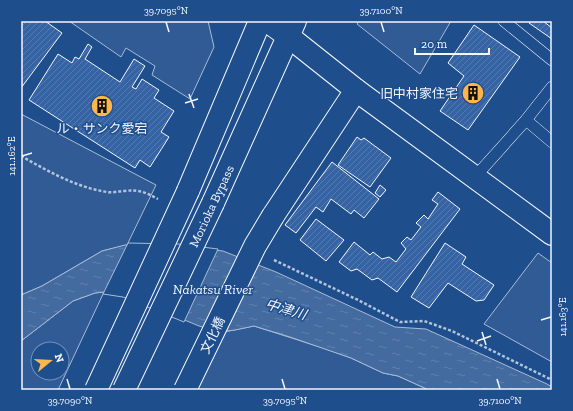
<svg xmlns="http://www.w3.org/2000/svg" width="573" height="411" font-family="'Zilla Slab','Noto Sans JP',serif">
  <style>
    .built { fill: #305b95; stroke: #a8bbd7; fill-rule: evenodd }
    .water { fill: url(#water-ripples); stroke: #a8bbd7 }
    .pier { fill: #1f4e8c; stroke: #a8bbd7 }
    .building { fill: url(#building-hatch); stroke: #f2f6ff }
    .lines { fill: none; stroke-linecap: round; stroke-linejoin: round }
    .lane-casing { stroke: #f2f6ff; stroke-width: 12 }
    .street-casing { stroke: #f2f6ff; stroke-width: 24 }
    .highway-casing { stroke: #f2f6ff; stroke-width: 24 }
    .path { stroke: #b3c4dc; stroke-width: 2.5; stroke-dasharray: 3 2; stroke-linecap: butt }
    .lane { stroke: #1f4e8c; stroke-width: 11 }
    .street { stroke: #1f4e8c; stroke-width: 22 }
    .highway { stroke: #1f4e8c; stroke-width: 22 }
    .street-bridge-casing { stroke: #f2f6ff; stroke-width: 24; stroke-linecap: butt }
    .highway-bridge-casing { stroke: #f2f6ff; stroke-width: 24; stroke-linecap: butt }
    .street-bridge { stroke: #1f4e8c; stroke-width: 22 }
    .highway-bridge { stroke: #1f4e8c; stroke-width: 22 }
    .ticks { fill: none; stroke: #f2f6ff; stroke-width: 1.5 }
    .labels { text-anchor: middle; stroke-width: 3; stroke-linejoin: round; paint-order: stroke }
    .poi-label { font-size: 13px; fill: #f2f6ff; stroke: #1f4e8c; text-anchor: end }
    .street-label { font-size: 13px; fill: #f2f6ff; stroke: #1f4e8c }
    .water-label { font-size: 14px; font-style: italic; fill: #f2f6ff; stroke: #1f4e8c }
    .neatline { fill: none; stroke: #f2f6ff; stroke-width: 1.5 }
    .ticks-label { font-size: 10px; text-anchor: middle; fill: #f2f6ff }
  </style>
  <defs>
    <pattern id="water-ripples" width="26" height="14" patternUnits="userSpaceOnUse"><rect width="26" height="14" fill="#446ba0"/><path d="M2 4q2-2 4 0t4 0M15 11q2-2 4 0t4 0" fill="none" stroke="#5f81ae"/></pattern>
    <pattern id="building-hatch" width="6" height="6" patternUnits="userSpaceOnUse"><rect width="6" height="6" fill="#3563a3"/><path d="M-1 1l2-2M0 6l6-6M5 7l2-2" fill="none" stroke="#537ab1"/></pattern>
  </defs>
  <rect width="100%" height="100%" fill="#1f4e8c"/>
  <!-- built -->
  <g class="built">
    <polygon points="69,21 208,21 214,47 190,99 152,75 155,66 126,48 121,57"/>
    <polygon points="359,21 451,21 420,74 357,24"/>
    <polygon points="21,114 156,185 127,245 102,251 42,286 21,295"/>
    <polygon points="538,253 552,263 552,362 484,324"/>
    <path d="M104 292 58 390H21V341L73 301 95 293ZM38 349H62V373H38Z"/>
    <polygon points="254,326 323,348 351,358 383,373 398,376 429,390 195,390 224,332"/>
  </g>
  <!-- water -->
  <polygon class="water" points="125,245 178,246 223,251 276,272 395,327 426,329 547,384 552,387 552,390 429,390 398,376 383,373 351,358 290,337 254,326 235,330 218,332 199,326 124,295 104,292 95,293 73,301 21,341 21,295 42,286 102,251"/>
  <!-- pier -->
  <polygon class="pier" points="128,243 178,244 218,249 184,322 123,297 103,294"/>
  <!-- building -->
  <g class="building">
    <polygon points="21,21 45,21 62,33 21,88"/>
    <polygon points="531,21 543,21 552,28 552,39 529,23"/>
    <polygon points="474,25 520,57 468,130 440,111 464,76 448,63"/>
    <polygon points="88,44 92,47 85,59 120,82 134,59 145,66 132,87 136,89 142,79 159,90 154,98 174,111 161,132 169,137 150,167 140,160 135,168 29,100 58,54 72,63 75,57 79,59"/>
    <polygon points="357,137 361,140 364,138 391,158 370,187 338,165"/>
    <polygon points="332,162 379,199 364,218 354,210 351,214 331,199 323,212 316,207 296,233 285,225"/>
    <polygon points="380,185 386,190 380,197 375,193"/>
    <polygon points="438,192 460,209 397,292 378,278 372,280 357,269 351,271 339,262 354,242 370,255 373,252 382,259 389,257 396,262 406,249 401,243 407,237 411,240 421,227 416,223 424,215 428,219 438,204 432,200"/>
    <polygon points="316,219 344,240 326,261 300,240"/>
    <polygon points="445,243 466,257 462,264 494,285 484,300 476,301 448,283 429,308 411,297"/>
  </g>
  <g class="lines">
    <!-- lane casing -->
    <g class="lane-casing">
      <g id="lane">
        <polyline points="504,21 552,60"/>
        <polyline points="526,120 552,142"/>
        <polyline points="475,177 526,120 552,87"/>
      </g>
    </g>
    <!-- street casing -->
    <g class="street-casing">
      <g id="street">
        <polyline points="267,21 288,36 356,90 552,234"/>
        <polyline points="273,216 356,90"/>
      </g>
    </g>
    <!-- highway casing -->
    <g class="highway-casing">
      <g id="highway">
        <polyline points="188,191 260,21"/>
        <polyline points="213,203 295,21"/>
      </g>
    </g>
    <!-- path -->
    <g class="path">
      <path d="M21 156C48 171 75 187 107 192 113 193 119 191 125 191 139 189 147 193 158 199"/>
      <polyline points="274,260 358,300 400,322 424,321 452,331 552,380"/>
    </g>
    <!-- lane -->
    <use href="#lane" class="lane"/>
    <!-- street -->
    <use href="#street" class="street"/>
    <!-- highway -->
    <use href="#highway" class="highway"/>
    <!-- street-bridge casing -->
    <g class="street-bridge-casing">
      <polyline id="street-bridge" points="185,390 255,246 273,216"/>
    </g>
    <!-- highway-bridge casing -->
    <g class="highway-bridge-casing">
      <g id="highway-bridge">
        <polyline points="96,390 188,191"/>
        <polyline points="124,390 213,203"/>
      </g>
    </g>
    <!-- street-bridge -->
    <use href="#street-bridge" class="street-bridge"/>
    <!-- highway-bridge -->
    <use href="#highway-bridge" class="highway-bridge"/>
  </g>
  <!-- ticks -->
  <path class="ticks" d="M166 22 169 32M381 22 384 32M189 94 194 108M185 103 198 99M22 156 32 153M541 320 551 317M482 332 486 345M477 341 491 336M67 379 70 389M282 379 285 389M497 379 500 389"/>
  <!-- icons -->
  <defs>
    <g id="building-disc" transform="scale(1.15)"><circle r="9.5" fill="#ffb74d" stroke="#1f4e8c"/><path d="M-4-6H4V6H1V3H-1V6H-4ZM-2.5-4.3h1.7v1.8h-1.7ZM.8-4.3h1.7v1.8H.8ZM-2.5-1h1.7V.8h-1.7ZM.8-1h1.7V.8H.8Z" fill="#111"/></g>
  </defs>
  <g fill-rule="evenodd">
    <use href="#building-disc" x="473" y="93"/>
    <use href="#building-disc" x="102" y="106"/>
  </g>
  <g class="labels">
    <!-- poi labels -->
    <g class="poi-label">
      <text x="458" y="98">旧中村家住宅</text>
      <text x="102" y="133" text-anchor="middle">ル・サンク愛宕</text>
    </g>
    <!-- street labels -->
    <g class="street-label">
      <text transform="translate(211 206) rotate(-65)" y="5">Morioka Bypass</text>
      <text transform="translate(212 335) rotate(-64)" y="5">文化橋</text>
    </g>
    <!-- water labels -->
    <g class="water-label">
      <text x="213" y="294">Nakatsu River</text>
      <text transform="translate(286 309) rotate(17)" y="5">中津川</text>
    </g>
  </g>
  <!-- border -->
  <rect width="573" height="411" fill="none" stroke="#1f4e8c" stroke-width="44"/>
  <!-- north arrow -->
  <g transform="translate(50 361) rotate(72)"><circle r="19" fill="#1f4e8c" stroke="#7391ba"/>
  <path d="M0-3L7 15L0 10L-7 15Z" fill="#ffb74d"/>
  <text y="-6" font-size="11" font-weight="bold" text-anchor="middle" fill="#f2f6ff">N</text>
  </g>
  <!-- scale -->
  <path d="M415 48v6h74v-6" fill="none" stroke="#f2f6ff" stroke-width="2"/>
  <text x="421" y="48" font-size="12" fill="#f2f6ff" stroke="#1f4e8c" stroke-width="3" paint-order="stroke">20 m</text>
  <rect x="22" y="22" width="529" height="367" class="neatline"/>
  <g class="ticks-label">
    <text x="166" y="14">39.7095°N</text>
    <text x="381" y="14">39.7100°N</text>
    <text transform="translate(11 156) rotate(-90)" y="4">141.162°E</text>
    <text transform="translate(562 317) rotate(-90)" y="4">141.163°E</text>
    <text x="70" y="404">39.7090°N</text>
    <text x="285" y="404">39.7095°N</text>
    <text x="500" y="404">39.7100°N</text>
  </g>
</svg>
